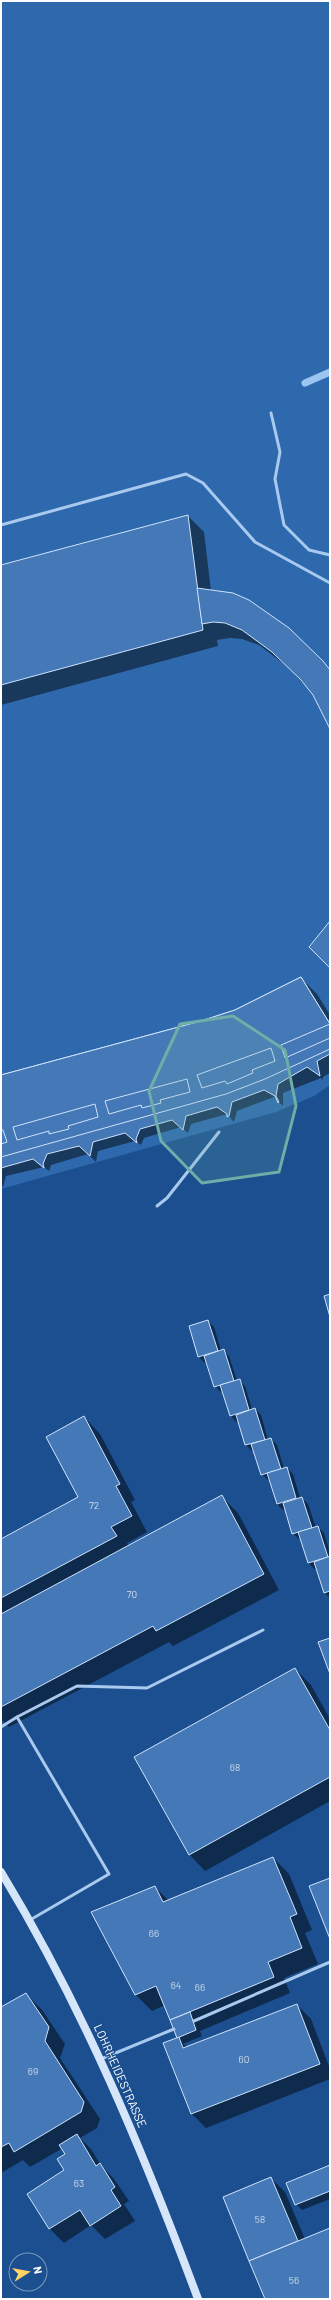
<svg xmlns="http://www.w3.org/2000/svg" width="331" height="2300" font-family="Barlow,sans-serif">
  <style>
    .green { fill: #2e69ad }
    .shadow { fill: #0007 }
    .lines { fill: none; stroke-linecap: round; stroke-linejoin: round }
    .stream { stroke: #9cc4f0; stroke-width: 7 }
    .building { fill: #4478b7; stroke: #cfe3fa }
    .lane { stroke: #a9c9ee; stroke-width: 3 }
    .secondary { stroke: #d6e6fa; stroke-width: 8 }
    .marked { fill: #6fada8; fill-opacity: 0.2; stroke: #6fada8; stroke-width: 3; stroke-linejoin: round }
    .labels { text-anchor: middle; stroke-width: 3; stroke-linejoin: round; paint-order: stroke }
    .number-label { font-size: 10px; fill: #d0dded }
    .street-label { font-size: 12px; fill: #fff; stroke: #1b4f8f }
  </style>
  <rect width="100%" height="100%" fill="#1b4f8f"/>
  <!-- green -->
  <polygon class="green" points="1,1 330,1 330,1085 314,1096 276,1112 1,1189"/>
  <!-- shadow -->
  <g class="shadow">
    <polygon points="188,516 204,532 211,591 233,594 269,614 308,647 330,670 330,727 314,695 289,668 259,645 242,639 230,638 217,640 218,646 1,705 1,566"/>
    <polygon points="301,978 317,994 330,1015 330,1073 323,1077 323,1080 321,1078 283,1093 283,1106 274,1097 237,1111 234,1122 227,1114 191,1124 188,1133 181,1127 144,1138 141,1145 135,1141 98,1151 96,1162 88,1154 51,1165 49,1171 44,1167 6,1176 3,1187 1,1185 1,1076 201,1022 235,1011"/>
    <polygon points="208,1321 214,1327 221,1351 224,1351 229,1356 237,1381 239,1380 245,1386 252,1410 255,1409 261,1415 268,1440 271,1439 277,1445 284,1469 287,1468 293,1474 300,1498 302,1498 308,1504 316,1528 318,1527 324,1533 330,1553 330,1598 324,1592 317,1568 314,1569 309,1563 301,1538 299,1539 293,1533 286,1509 283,1510 277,1504 270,1480 268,1480 262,1474 254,1450 252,1451 246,1445 239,1421 236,1422 231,1416 223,1391 221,1392 215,1386 207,1362 205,1363 199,1357 190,1327"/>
    <polygon points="84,1417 100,1434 135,1500 131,1502 147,1532 127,1543 129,1547 222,1497 238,1513 279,1590 173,1646 169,1642 9,1727 1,1719 1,1540 80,1497"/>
    <polygon points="295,1669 311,1685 330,1719 330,1801 205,1871 189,1854"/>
    <polygon points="273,1858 289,1874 312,1930 305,1933 318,1964 284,1978 290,1993 200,2031 202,2036 183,2044 187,2047 297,2005 311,2019 330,2069 330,2079 206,2128 192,2114 178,2039 165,2005 152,2011 136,1995 93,1912 155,1887 169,1901"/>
    <polygon points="26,1994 42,2010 65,2044 60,2058 100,2119 97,2128 80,2138 91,2149 100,2164 114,2179 129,2201 124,2204 135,2221 105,2239 91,2225 64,2243 50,2229 28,2195 66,2171 67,2154 63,2148 30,2167 23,2160 1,2173 1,2009"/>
    <polygon points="330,2166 330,2199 302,2210 296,2204"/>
    <polygon points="271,2178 285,2192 305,2239 330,2229 330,2299 266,2299 250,2260"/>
  </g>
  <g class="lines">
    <!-- stream -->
    <polyline class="stream" points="305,383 330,372"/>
  </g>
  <!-- building -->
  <g class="building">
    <polygon points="188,515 203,630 1,685 1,565"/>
    <polygon points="197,588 233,593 249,600 289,628 323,661 330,670 330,729 313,695 301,680 272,652 242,630 225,623 213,622 202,624"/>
    <polygon points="330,921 330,968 309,947"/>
    <polygon points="301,977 330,1024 330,1054 317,1061 320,1076 307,1067 278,1084 276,1096 279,1102 278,1103 275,1096 264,1090 232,1102 229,1116 227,1117 227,1114 217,1107 186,1116 183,1130 172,1120 140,1129 136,1139 137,1143 125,1133 93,1142 90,1156 79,1146 47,1154 43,1164 44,1168 33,1159 1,1168 1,1075 201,1021 235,1010"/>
    <polygon points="301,977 330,1024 330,1049 265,1079 226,1094 1,1157 1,1075 201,1021 235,1010"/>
    <polygon points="330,1024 330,1038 285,1058 281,1045"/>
    <polygon points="271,1048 275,1061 252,1070 253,1073 227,1084 225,1081 202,1088 197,1075"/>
    <polygon points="187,1079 190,1092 160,1100 161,1103 142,1108 141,1105 109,1114 105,1101"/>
    <polygon points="95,1104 98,1117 68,1126 69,1129 49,1134 49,1131 17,1140 13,1127"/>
    <polygon points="1,1130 3,1130 7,1142 1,1144"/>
    <polygon points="330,1294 330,1317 324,1296"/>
    <polygon points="208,1320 218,1351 198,1357 189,1326"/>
    <polygon points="224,1349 234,1381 214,1387 204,1356"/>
    <polygon points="240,1379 249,1410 230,1416 220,1385"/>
    <polygon points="255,1408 265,1440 245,1445 236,1415"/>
    <polygon points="84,1416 120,1484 116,1486 132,1516 111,1527 117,1536 1,1598 1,1539 78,1497 46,1437"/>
    <polygon points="271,1438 281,1469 261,1475 251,1444"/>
    <polygon points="287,1467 296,1498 277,1504 267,1473"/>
    <polygon points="222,1495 264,1574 156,1631 153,1626 1,1707 1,1614"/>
    <polygon points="302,1497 312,1528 292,1534 283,1503"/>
    <polygon points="318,1526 328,1557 308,1563 298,1532"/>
    <polygon points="330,1556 330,1591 324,1593 314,1562"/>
    <polygon points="330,1638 330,1674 318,1642"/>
    <polygon points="295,1668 330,1730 330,1777 189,1855 134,1757"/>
    <polygon points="273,1857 297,1914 290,1917 302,1948 268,1962 274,1977 170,2020 156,1986 135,1995 91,1912 155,1886 163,1902"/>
    <polygon points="330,1878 330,1939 309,1886"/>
    <polygon points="26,1993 49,2027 45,2041 84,2102 81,2112 14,2152 9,2143 1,2147 1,2007"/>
    <polygon points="297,2004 320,2064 191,2114 163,2043 179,2037 183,2048"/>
    <polygon points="190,2012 196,2030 177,2038 170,2020"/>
    <polygon points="77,2134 96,2166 100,2163 115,2187 111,2190 121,2206 90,2226 80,2210 49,2229 27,2194 64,2170 57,2159 65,2154 59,2145"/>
    <polygon points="330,2165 330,2191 295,2205 286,2183"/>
    <polygon points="271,2177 298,2241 249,2261 223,2197"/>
    <polygon points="330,2228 330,2299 265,2299 249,2261"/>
  </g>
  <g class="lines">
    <!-- lane -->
    <g class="lane">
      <polyline points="271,413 280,452 275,479 284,525 309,550 330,555"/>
      <polyline points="1,525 186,474 203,483 255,542 330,583"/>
      <polyline points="157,1206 167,1198 219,1132"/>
      <polyline points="17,1717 77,1686 147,1688 263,1630"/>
      <polyline points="1,1727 17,1717 109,1874 30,1920"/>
      <polyline points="194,2021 330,1962"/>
      <polyline points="101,2059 174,2029"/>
    </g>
    <!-- secondary -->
    <path class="secondary" d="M1 1872C83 2007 143 2151 198 2299"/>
  </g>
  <!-- marked area -->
  <path class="marked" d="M233 1016 285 1050 296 1106 279 1172 202 1183 161 1141 149 1091 180 1024Z"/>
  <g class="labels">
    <!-- number labels -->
    <g class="number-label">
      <text x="94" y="1509">72</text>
      <text x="132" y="1598">70</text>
      <text x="235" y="1771">68</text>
      <text x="154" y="1937">66</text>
      <text x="176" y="1989">64</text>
      <text x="200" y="1991">66</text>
      <text x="244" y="2063">60</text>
      <text x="33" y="2075">69</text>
      <text x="79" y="2187">63</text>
      <text x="260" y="2223">58</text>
      <text x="294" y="2284">56</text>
    </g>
    <!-- street labels -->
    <g class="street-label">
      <text transform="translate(120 2076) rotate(66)" y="4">LOHRHEIDESTRASSE</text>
    </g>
  </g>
  <!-- border -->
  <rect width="331" height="2300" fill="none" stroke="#ffffff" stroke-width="4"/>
  <!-- north arrow -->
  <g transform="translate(28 2272) rotate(79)"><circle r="19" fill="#1b4f8f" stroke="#7695bc"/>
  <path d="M0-3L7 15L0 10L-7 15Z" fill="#ffd166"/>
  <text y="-6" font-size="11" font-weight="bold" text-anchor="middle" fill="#ffffff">N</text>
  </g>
</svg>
